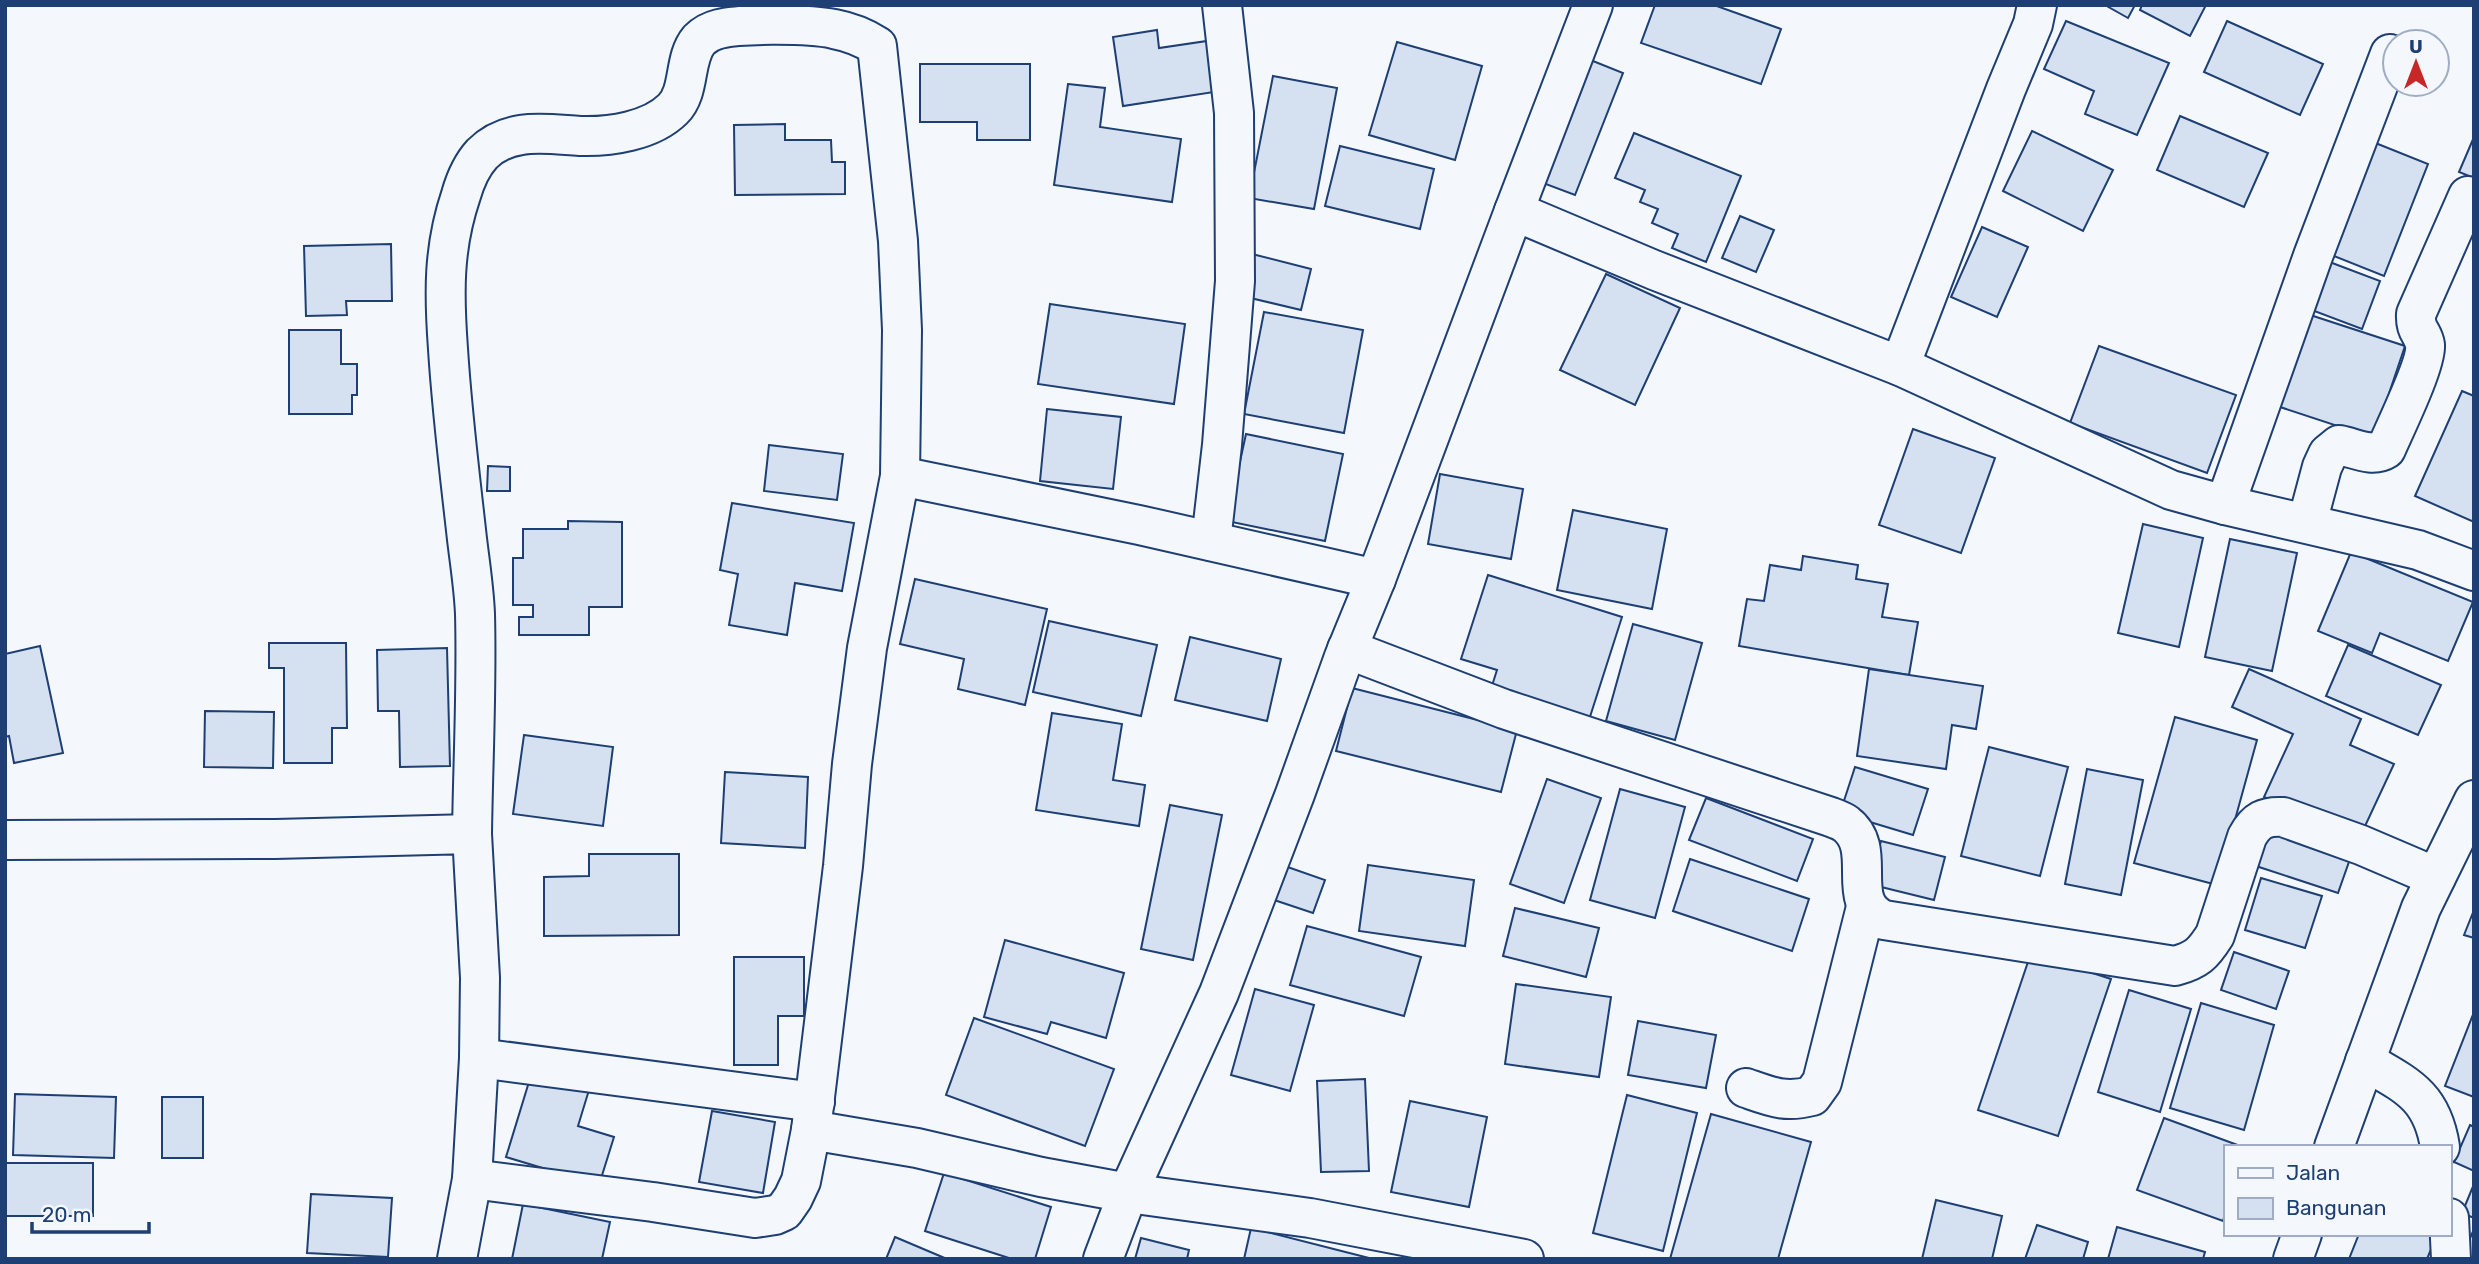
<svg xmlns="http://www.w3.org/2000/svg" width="2479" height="1264" font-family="Rubik,sans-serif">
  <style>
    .building { fill: #d5e0f0; stroke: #1d3f73; stroke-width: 2 }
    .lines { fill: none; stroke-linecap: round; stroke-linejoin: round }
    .minor-casing { stroke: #1d3f73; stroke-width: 42 }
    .minor { stroke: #f4f7fb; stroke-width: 38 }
  </style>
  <rect width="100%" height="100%" fill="#f4f7fb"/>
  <!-- building -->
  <g class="building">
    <polygon points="1655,5 1714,5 1781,29 1761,84 1641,43"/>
    <polygon points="2105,5 2135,5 2128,18"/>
    <polygon points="2142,5 2206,5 2190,36 2140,10"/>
    <polygon points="2066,21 2169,63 2137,135 2085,114 2094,91 2044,69"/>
    <polygon points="2227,21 2323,64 2300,115 2204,72"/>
    <polygon points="1157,30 1159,48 1207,41 1214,92 1123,106 1113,37"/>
    <polygon points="1397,42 1482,66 1455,160 1369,135"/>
    <polygon points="1583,57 1623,73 1575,195 1535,180"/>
    <polygon points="920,64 1030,64 1030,140 977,140 977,122 920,122"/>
    <polygon points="1273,76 1337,88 1314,209 1249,198"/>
    <polygon points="1068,84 1105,88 1100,127 1181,139 1172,202 1054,185"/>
    <polygon points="2180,116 2268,153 2244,207 2157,170"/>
    <polygon points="785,124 785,140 831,140 832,162 845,162 845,194 735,195 734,125"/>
    <polygon points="2032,131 2113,170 2083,231 2003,191"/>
    <polygon points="1634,133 1741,176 1706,262 1672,248 1678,234 1652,223 1658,209 1640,202 1645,190 1615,178"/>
    <polygon points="2474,137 2474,178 2459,172"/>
    <polygon points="2368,140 2428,164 2384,276 2324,252"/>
    <polygon points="1340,146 1434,169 1420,229 1325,206"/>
    <polygon points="1740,216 1774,230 1756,272 1722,258"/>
    <polygon points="1982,227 2028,247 1997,317 1951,297"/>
    <polygon points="391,244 392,301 346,301 347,315 306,316 304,246"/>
    <polygon points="1252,254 1311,269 1301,310 1242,296"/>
    <polygon points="2319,258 2380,281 2362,329 2301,306"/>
    <polygon points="1606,274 1680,308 1635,405 1560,370"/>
    <polygon points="1050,304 1185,324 1174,404 1038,384"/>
    <polygon points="2298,311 2405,346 2374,438 2268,403"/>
    <polygon points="1264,312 1363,330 1344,433 1244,414"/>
    <polygon points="289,330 341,330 341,364 357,364 357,395 352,395 352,414 289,414"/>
    <polygon points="2099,346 2236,395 2207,473 2070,423"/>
    <polygon points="2462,391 2474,396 2474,522 2415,496"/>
    <polygon points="1047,409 1121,417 1113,489 1040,481"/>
    <polygon points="1913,429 1995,458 1961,553 1879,525"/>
    <polygon points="1246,434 1343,454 1325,541 1227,521"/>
    <polygon points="769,445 843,454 837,500 764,491"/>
    <polygon points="488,466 510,467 510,491 487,491"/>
    <polygon points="1440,474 1523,489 1511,559 1428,544"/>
    <polygon points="732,503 854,523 842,591 795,583 787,635 729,625 738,574 720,570"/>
    <polygon points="1573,510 1667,529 1652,609 1557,590"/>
    <polygon points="568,521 622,522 622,607 589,607 589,635 519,635 519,617 533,617 533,605 513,605 513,558 523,558 523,529 568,529"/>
    <polygon points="2143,524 2203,538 2179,647 2118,633"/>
    <polygon points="2230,539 2297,553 2272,671 2205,657"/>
    <polygon points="2351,552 2473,602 2448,661 2380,633 2372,653 2318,631"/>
    <polygon points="1803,556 1858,565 1856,579 1888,584 1882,617 1918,622 1909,675 1739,646 1747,599 1764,601 1770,565 1801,570"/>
    <polygon points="1488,575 1622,617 1588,723 1490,692 1497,670 1461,659"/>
    <polygon points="915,579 1047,609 1025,705 958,689 964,659 900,644"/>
    <polygon points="1049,621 1157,645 1141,716 1033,692"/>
    <polygon points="1633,624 1702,643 1675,740 1606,721"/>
    <polygon points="1190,637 1281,659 1267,721 1175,700"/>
    <polygon points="269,643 346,643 347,728 332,728 332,763 284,763 284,668 269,668"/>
    <polygon points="2348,645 2441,685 2418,735 2326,696"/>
    <polygon points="40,646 63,753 14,763 9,736 5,737 5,654"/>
    <polygon points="447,648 450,766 400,767 399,711 378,711 377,650"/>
    <polygon points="1869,669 1983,686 1976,729 1952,725 1946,769 1857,756"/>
    <polygon points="2249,669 2361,719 2350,745 2394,764 2359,839 2264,797 2293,734 2232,707"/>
    <polygon points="1352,688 1517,730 1501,792 1336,751"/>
    <polygon points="205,711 274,712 273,768 204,767"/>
    <polygon points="1052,713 1122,724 1113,780 1145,785 1139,826 1036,810"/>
    <polygon points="2175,717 2257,740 2217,885 2134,863"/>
    <polygon points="524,735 613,747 603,826 513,814"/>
    <polygon points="1989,747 2068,767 2040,876 1961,856"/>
    <polygon points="1855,767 1928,789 1913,835 1840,813"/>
    <polygon points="2087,769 2143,780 2121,895 2065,884"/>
    <polygon points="725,772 808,777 805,848 721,843"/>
    <polygon points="1547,779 1601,798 1564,903 1510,884"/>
    <polygon points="1620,789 1685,807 1655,918 1590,900"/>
    <polygon points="1706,798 1813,839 1797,881 1689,840"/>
    <polygon points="1170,805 1222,815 1193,960 1141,949"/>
    <polygon points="2269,828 2351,856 2338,893 2256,866"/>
    <polygon points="1881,841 1945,857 1934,900 1869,884"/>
    <polygon points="589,854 679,854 679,935 544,936 544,877 589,876"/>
    <polygon points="1690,859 1809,899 1792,951 1673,911"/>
    <polygon points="1279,864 1325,880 1313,913 1268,898"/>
    <polygon points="1368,865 1474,880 1465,946 1359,931"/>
    <polygon points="2261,878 2322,896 2305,948 2245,930"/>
    <polygon points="1515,908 1599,928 1586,977 1503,956"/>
    <polygon points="2474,910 2474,938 2464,935"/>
    <polygon points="1307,926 1421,957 1404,1016 1290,985"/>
    <polygon points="1005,940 1124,973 1106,1038 1051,1022 1047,1034 984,1017"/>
    <polygon points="2234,952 2289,971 2276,1009 2221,990"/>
    <polygon points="2031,953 2111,979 2058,1136 1978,1110"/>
    <polygon points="734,957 804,957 804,1016 778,1016 778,1065 734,1065"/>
    <polygon points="1516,984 1611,997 1599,1077 1505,1064"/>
    <polygon points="1255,989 1314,1005 1290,1091 1231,1075"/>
    <polygon points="2129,990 2191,1009 2160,1112 2098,1092"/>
    <polygon points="2201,1003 2274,1025 2244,1130 2170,1108"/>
    <polygon points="2474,1012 2474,1097 2445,1086"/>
    <polygon points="974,1018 1114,1069 1085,1146 946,1095"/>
    <polygon points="1638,1021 1716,1035 1706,1088 1628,1075"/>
    <polygon points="532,1072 589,1090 578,1126 614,1137 599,1185 506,1157"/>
    <polygon points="1365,1079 1369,1171 1321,1172 1317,1081"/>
    <polygon points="15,1094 116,1097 114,1158 13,1155"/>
    <polygon points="1627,1095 1697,1113 1663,1251 1593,1233"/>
    <rect x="162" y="1097" width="41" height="61"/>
    <polygon points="1410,1101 1487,1117 1469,1207 1391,1192"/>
    <polygon points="712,1111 775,1122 763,1193 699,1182"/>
    <polygon points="1711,1114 1811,1142 1778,1259 1670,1259"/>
    <polygon points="2164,1118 2243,1147 2225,1147 2225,1214 2223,1221 2137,1190"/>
    <polygon points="2470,1125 2474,1127 2474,1171 2454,1162"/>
    <rect x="5" y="1163" width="88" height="53"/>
    <polygon points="944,1173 1051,1207 1035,1259 1012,1259 925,1231"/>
    <polygon points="2474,1184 2474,1218 2462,1213"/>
    <polygon points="311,1194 392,1198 388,1257 307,1253"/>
    <polygon points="1936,1200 2002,1216 1992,1259 1922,1259"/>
    <polygon points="523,1204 610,1222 602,1259 512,1259"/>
    <polygon points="2037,1225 2088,1242 2083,1259 2025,1259"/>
    <polygon points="2117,1227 2205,1252 2203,1259 2108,1259"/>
    <polygon points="1251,1228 1369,1258 1244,1259"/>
    <polygon points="2474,1229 2474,1259 2461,1259"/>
    <polygon points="2359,1234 2437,1235 2427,1259 2349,1259"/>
    <polygon points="895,1237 947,1259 886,1259"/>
    <polygon points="1141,1238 1189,1250 1187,1259 1135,1259"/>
  </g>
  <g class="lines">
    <!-- minor casing -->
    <g class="minor-casing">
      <g id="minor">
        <polyline points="1514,211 1593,5"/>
        <polyline points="1900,366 2006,89 2033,24 2037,5"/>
        <polyline points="2225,505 2313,256 2390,54"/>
        <path d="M2307 523 2322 467 2328 454 2339 445C2355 448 2372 458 2386 449 2395 428 2427 363 2425 345 2423 332 2415 332 2416 314L2468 196"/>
        <polyline points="1211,541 1222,445 1235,281 1234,113 1222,5"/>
        <path d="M1347 649 1504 709 1831 817C1836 819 1842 821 1846 824 1880 850 1842 902 1884 920L2175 966C2197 960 2203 954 2215 935L2247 837C2256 820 2265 816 2283 817L2361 845 2436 877"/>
        <path d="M472 834C473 761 477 687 475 614 474 589 470 564 467 539 460 476 452 413 448 349 444 294 443 248 461 195 465 181 472 165 482 154 509 127 545 134 580 136 610 137 651 131 673 109 691 91 683 59 699 40 704 35 711 31 719 29 741 23 812 24 834 29 850 32 863 37 877 46L898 241 902 330 900 476"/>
        <polyline points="5,840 275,839 472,834 480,978 479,1058 472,1179 457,1259"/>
        <polyline points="479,1058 815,1102"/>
        <path d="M2365 1061C2406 1085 2432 1095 2440 1147"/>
        <path d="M1746 1088C1772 1097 1785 1103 1812 1096L1822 1082 1866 907"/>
        <polyline points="811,1130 843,866 852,764 867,648 900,476 1139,525 1376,579"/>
        <polyline points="2334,1147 2421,908 2474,800"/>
        <polyline points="472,1179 653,1202 755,1218 775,1215 784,1211 793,1198 801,1181 811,1130 917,1148 1041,1177 1128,1193 1310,1218 1524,1259"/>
        <polyline points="2449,1218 2451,1259"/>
        <polyline points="1103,1259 1128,1193 1219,993 1295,794 1344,657 1376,579 1514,211 1654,270 1900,366 2171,490 2225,505 2418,550 2474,571"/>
        <polyline points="2293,1259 2302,1234"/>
      </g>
    </g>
    <!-- minor -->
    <use href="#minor" class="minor"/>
  </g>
  <!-- border -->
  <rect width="2479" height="1264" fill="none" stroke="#1d3f73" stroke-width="14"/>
  <!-- legend -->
  <rect x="2224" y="1145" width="228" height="91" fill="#f4f7fb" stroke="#9eadc5" stroke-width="2"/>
  <rect x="2238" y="1168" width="35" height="10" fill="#f4f7fb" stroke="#9eadc5" stroke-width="2"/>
  <text x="2286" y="1180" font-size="21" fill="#1d3f73">Jalan</text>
  <rect x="2238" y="1198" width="35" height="21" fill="#d5e0f0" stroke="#9eadc5" stroke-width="2"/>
  <text x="2286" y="1215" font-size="21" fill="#1d3f73">Bangunan</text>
  <!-- north arrow -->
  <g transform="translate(2416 63)"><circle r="33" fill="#f4f7fb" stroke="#9eadc5" stroke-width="2"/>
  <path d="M0-5L12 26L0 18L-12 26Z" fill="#c62828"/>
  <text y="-10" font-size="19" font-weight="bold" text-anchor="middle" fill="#1d3f73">U</text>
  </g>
  <!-- scale -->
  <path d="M32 1222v10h117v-10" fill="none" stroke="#1d3f73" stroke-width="3.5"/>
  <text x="42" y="1222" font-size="21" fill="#1d3f73" stroke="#f4f7fb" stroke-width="5" paint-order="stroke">20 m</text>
</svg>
